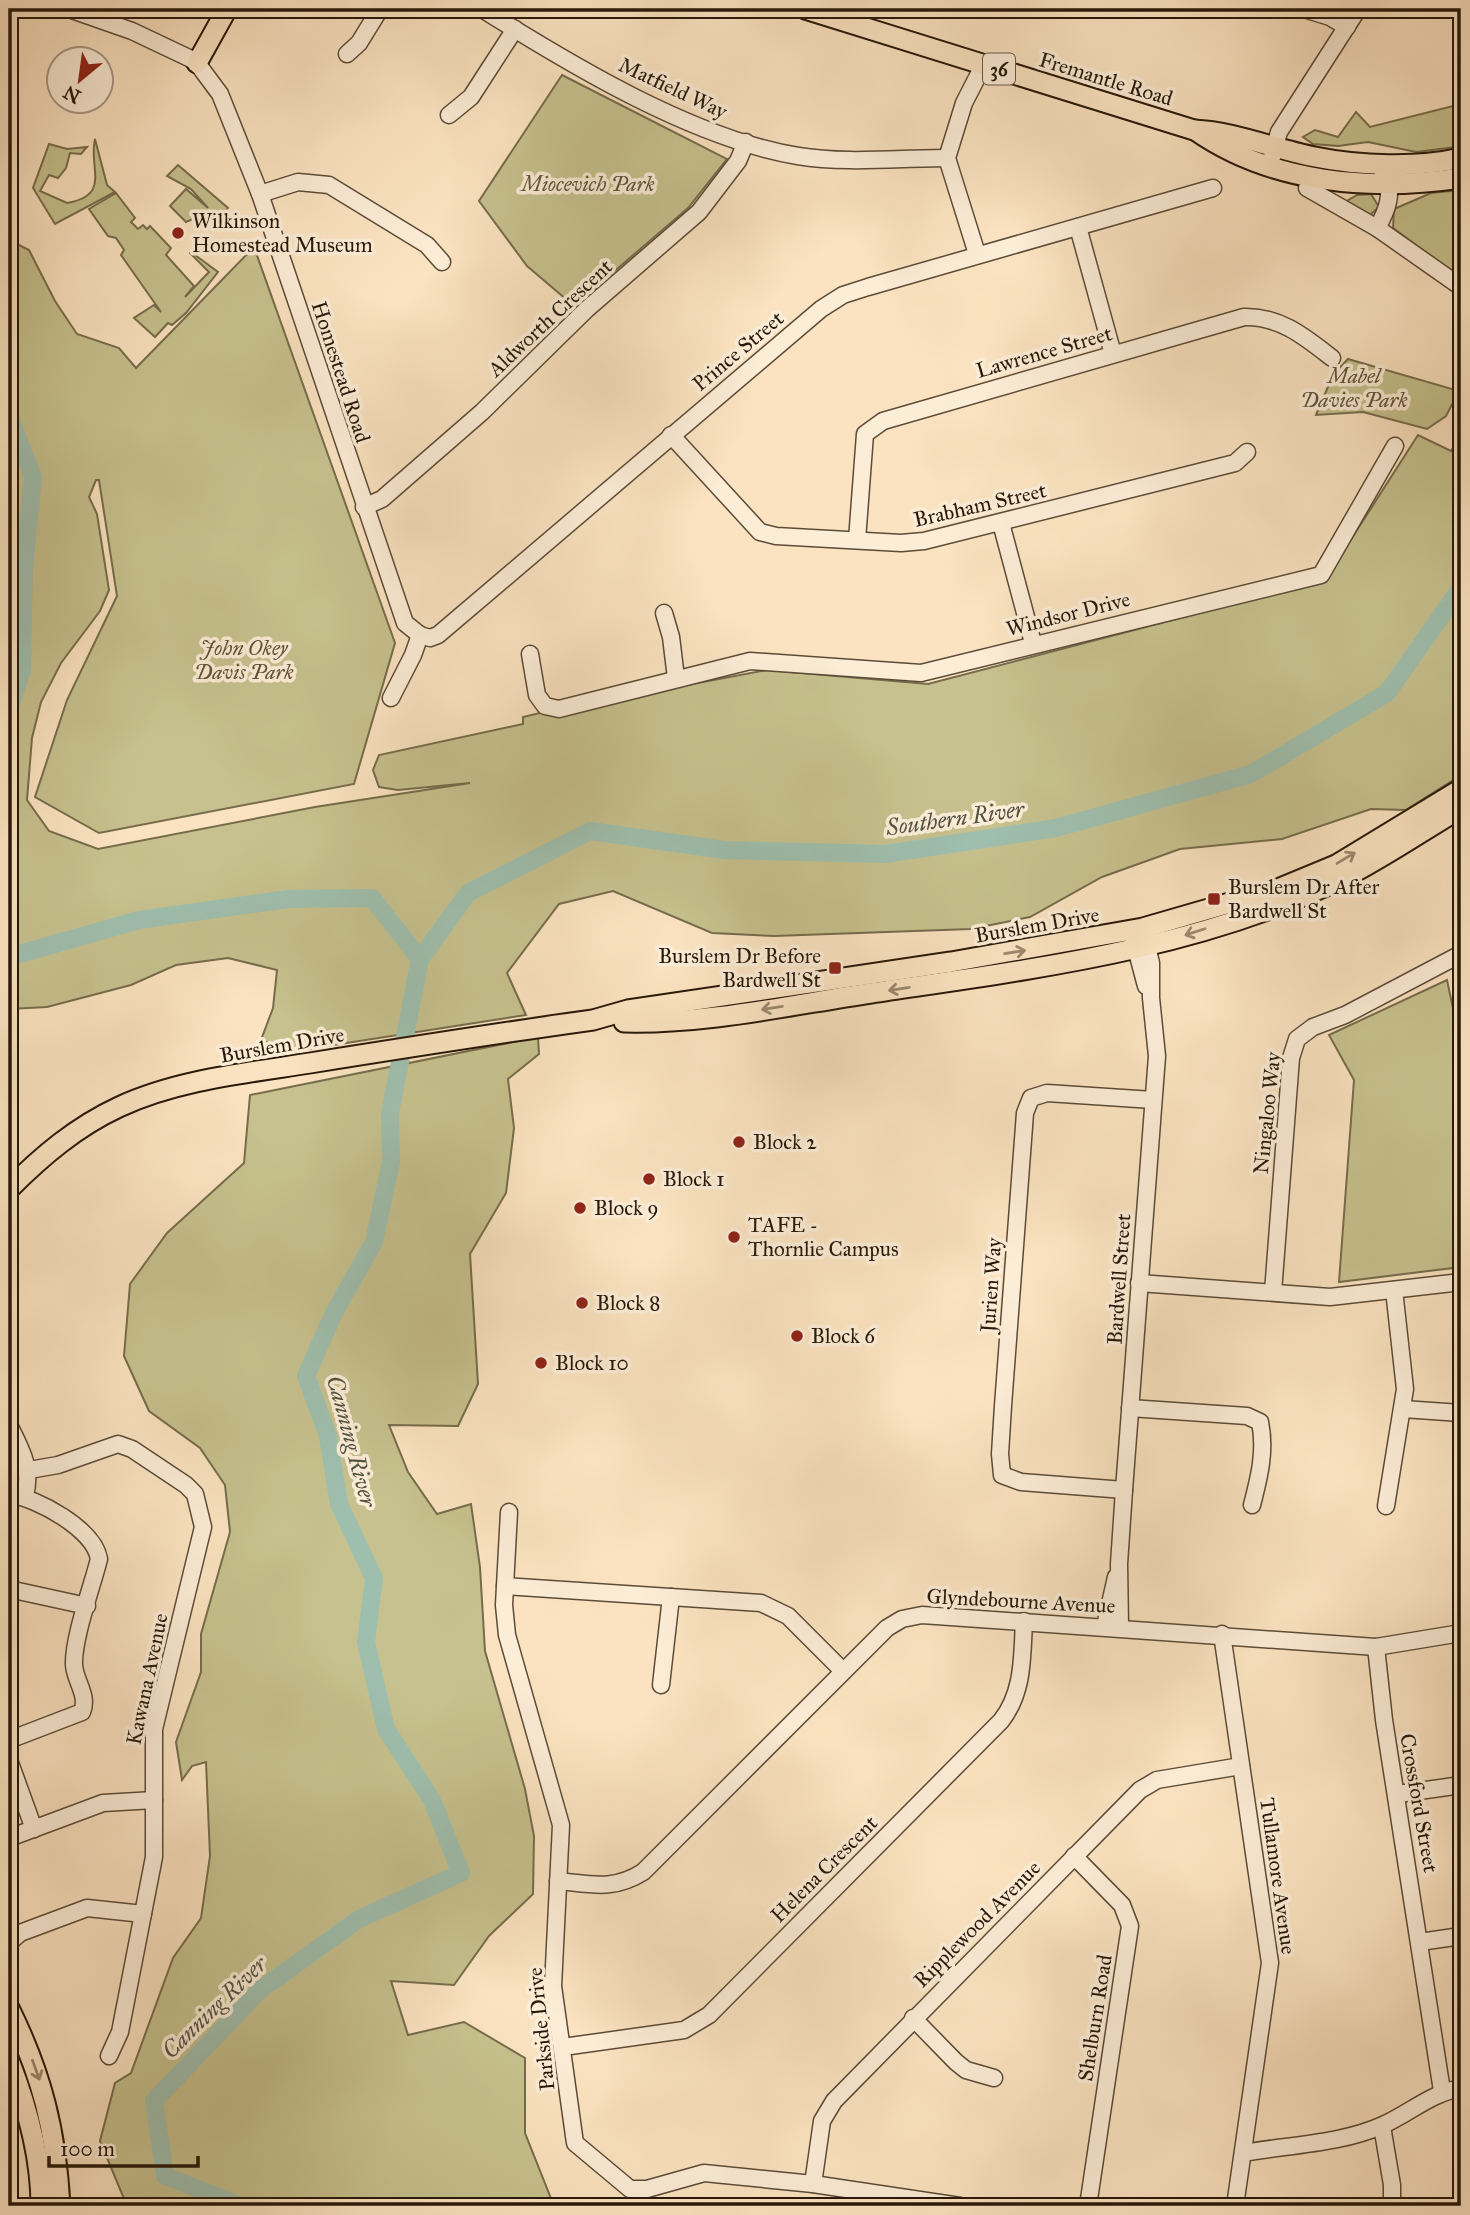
<svg xmlns="http://www.w3.org/2000/svg" width="1470" height="2215" font-family="'IM FELL Great Primer',serif">
  <style>
    .green { fill: #c6c18e; stroke: #766c4c; stroke-width: 2 }
    .lines { fill: none; stroke-linecap: round; stroke-linejoin: round }
    .river { stroke: #9fbfae; stroke-width: 18 }
    .minor-casing { stroke: #5c4b37; stroke-width: 19 }
    .major-casing { stroke: #271809; stroke-width: 23 }
    .minor { stroke: #fcedd7; stroke-width: 16 }
    .major { stroke: #fbe3c1; stroke-width: 19 }
    .oneway { stroke: #9c886e }
    .poi-dot { fill: #8f2418; stroke: #fcedd7; stroke-width: 2.5 }
    .labels { text-anchor: middle; stroke-width: 7; stroke-linejoin: round; paint-order: stroke }
    .shield { fill: #fcedd7; stroke: #675847; stroke-width: 2 }
    .shield-label { font-size: 19px; font-weight: bold; fill: #271809 }
    .street-label { font-size: 21px; fill: #271809; stroke: #fcedd7 }
    .park-label { font-size: 21px; font-style: italic; fill: #5f5338; stroke: #fcedd7 }
    .poi-label { font-size: 21px; fill: #271809; stroke: #fcedd7; text-anchor: start }
    .water-label { font-size: 23px; font-style: italic; fill: #515243; stroke: #fcedd7 }
  </style>
  <rect width="100%" height="100%" fill="#fbe3c1"/>
  <filter id="stains"><feTurbulence type="fractalNoise" baseFrequency=".00286" numOctaves="4"/><feColorMatrix values="0 0 0 0 .2 0 0 0 0 .09 0 0 0 0 .02 0 0 0 .5 -.17"/></filter>
  <radialGradient id="worn" r=".72"><stop offset=".6" stop-color="#630" stop-opacity="0"/><stop offset="1" stop-color="#630" stop-opacity=".3"/></radialGradient>
  <!-- green -->
  <g class="green">
    <polygon points="562,75 727,159 688,208 574,306 527,266 479,201"/>
    <polygon points="1461,104 1461,145 1456,147 1416,152 1368,142 1338,146 1313,144 1303,137 1315,130 1338,137 1356,112 1370,127"/>
    <path d="M95 139 107 185 115 192 55 224 33 188 49 144 67 149 87 147 81 154 70 153 66 168 58 178 49 175 40 191 67 203C112 195 88 168 95 139Z"/>
    <polygon points="178,165 228,208 220,218 217,216 212,221 195,218 186,222 170,206 186,189 208,208 191,189 167,176"/>
    <polygon points="1461,190 1461,276 1452,272 1393,228 1394,209 1431,193"/>
    <polygon points="116,193 135,218 131,222 138,229 143,225 147,229 150,226 171,248 166,255 194,286 185,297 209,272 190,253 198,245 203,250 194,252 195,255 218,272 186,313 172,325 168,323 155,337 134,318 154,305 161,312 121,255 124,250 116,238 108,236 89,209"/>
    <polygon points="1371,194 1379,207 1370,215 1345,202 1357,195"/>
    <polygon points="9,240 29,250 55,301 77,334 119,348 136,368 254,247 395,643 354,784 99,833 35,797 67,700 117,596 99,480 96,480 89,497 97,514 109,590 100,611 61,663 41,702 32,738 27,800 49,831 98,849 315,807 470,783 398,790 379,787 373,770 379,755 523,724 523,717 544,712 767,670 928,684 1325,580 1418,435 1451,451 1461,436 1461,775 1406,810 1371,809 1282,839 1180,849 1102,877 1030,917 971,929 774,936 712,933 613,891 559,904 507,973 526,1015 289,1052 261,1040 273,1008 277,970 228,958 176,965 131,985 47,1007 9,1009"/>
    <polygon points="1348,359 1459,391 1446,416 1427,429 1363,412 1316,415 1333,375"/>
    <polygon points="1447,980 1461,1046 1461,1267 1339,1282 1354,1080 1329,1035"/>
    <polygon points="538,1037 539,1054 508,1079 514,1128 506,1193 470,1254 478,1384 458,1426 389,1425 408,1472 437,1514 471,1504 480,1567 485,1651 525,1789 534,1836 533,1894 489,1936 454,1985 391,1981 408,2035 464,2022 525,2058 525,2133 554,2206 127,2206 100,2141 115,2083 131,2073 173,1958 201,1918 210,1856 206,1762 192,1766 182,1780 176,1742 201,1672 201,1634 230,1532 225,1485 200,1448 149,1411 124,1356 130,1284 167,1233 244,1163 250,1095"/>
  </g>
  <g class="lines">
    <!-- river -->
    <g class="river">
      <polyline points="9,416 33,477 24,568 22,670 9,709"/>
      <polyline points="9,957 139,920 288,899 372,898 420,959 390,1113 391,1162 374,1242 333,1315 306,1376 328,1436 339,1504 374,1578 366,1642 386,1729 432,1800 461,1873 359,1919 260,1990 154,2101 165,2176 241,2206"/>
      <polyline points="420,959 468,893 590,831 724,850 885,854 1056,828 1251,774 1387,693 1461,588"/>
    </g>
    <!-- minor casing -->
    <g class="minor-casing">
      <g id="minor">
        <polyline points="69,9 132,31 189,58 197,63 220,94 260,194 405,623 420,635"/>
        <path d="M482 9C571 65 694 139 798 156 846 164 899 158 947 158"/>
        <polyline points="1304,9 1330,17 1347,27"/>
        <polyline points="347,54 359,43 380,9"/>
        <polyline points="449,115 471,97 515,29"/>
        <polyline points="1272,157 1279,132 1358,9"/>
        <polyline points="1307,188 1377,228 1461,287"/>
        <polyline points="260,194 298,182 329,185 427,245 442,262"/>
        <polyline points="1078,227 1113,354"/>
        <path d="M1377 228C1387 211 1395 191 1383 174"/>
        <polyline points="977,254 947,158 964,103 984,64"/>
        <polyline points="671,435 760,532 776,536 901,543 924,541 1235,463 1247,452"/>
        <polyline points="364,507 382,499 482,412 587,309 699,212 738,161 746,142"/>
        <polyline points="1001,523 1033,643"/>
        <path d="M857 540 865 434 883 421 1244 317C1280 316 1305 337 1332 358"/>
        <polyline points="664,613 671,637 676,678"/>
        <polyline points="530,654 537,695 545,706 559,709 750,661 921,673 1321,575 1395,446"/>
        <polyline points="391,698 413,655 420,635 430,638 438,635 821,309 843,295 868,287 1213,188"/>
        <polyline points="1133,937 1146,986"/>
        <polyline points="1139,1283 1330,1297 1461,1282"/>
        <polyline points="1273,1292 1291,1058 1297,1039 1313,1027 1345,1015 1461,954"/>
        <path d="M1130 1408 1247 1416 1260 1422C1266 1451 1259 1478 1252 1505"/>
        <polyline points="1403,1409 1461,1413"/>
        <path d="M9 1425C22 1451 32 1468 25 1496"/>
        <polyline points="29,1470 58,1465 118,1444 132,1449 186,1485 195,1494 203,1527 154,1729 154,1857 120,2032 109,2056"/>
        <polyline points="1124,1490 1021,1482 1002,1475 1000,1454 1003,1406 1025,1113 1031,1098 1047,1093 1153,1100"/>
        <path d="M9 1494C37 1498 94 1529 99 1559 92 1587 73 1638 74 1665 75 1681 89 1696 82 1712L9 1740"/>
        <polyline points="1386,1506 1405,1389 1394,1290"/>
        <polyline points="509,1512 504,1605 507,1635 561,1825 553,1986 575,2143 630,2189 647,2189 704,2173 813,2184 960,2206"/>
        <polyline points="505,1586 761,1603 788,1616 842,1670"/>
        <polyline points="9,1589 87,1606"/>
        <polyline points="1105,1626 1116,1577"/>
        <polyline points="1120,1626 1119,1564 1124,1490 1157,1056 1151,998 1151,963 1144,934"/>
        <polyline points="1222,1634 1270,1963 1235,2206"/>
        <polyline points="1376,1647 1384,1720 1442,2091"/>
        <polyline points="661,1685 671,1597"/>
        <polyline points="9,1760 34,1829"/>
        <polyline points="1398,1794 1461,1785"/>
        <polyline points="9,1838 103,1803 154,1800"/>
        <polyline points="1074,1856 1122,1905 1130,1926 1088,2206"/>
        <path d="M558 1881C591 1884 613 1891 643 1872L887 1628 902 1619 922 1615 1376 1647 1461 1633"/>
        <polyline points="1420,1942 1461,1936"/>
        <polyline points="9,1943 20,1933 87,1908 143,1914"/>
        <polyline points="913,2018 956,2062 966,2070 994,2078"/>
        <path d="M563 2047 684 2030 709 2015 1001 1721C1024 1692 1022 1656 1024 1621"/>
        <polyline points="1382,2126 1392,2185 1392,2206"/>
        <path d="M1243 2153C1288 2145 1341 2144 1383 2125 1410 2113 1431 2093 1461 2088"/>
        <polyline points="813,2184 822,2121 834,2101 1140,1790 1157,1780 1241,1766"/>
      </g>
    </g>
    <!-- major casing -->
    <g class="major-casing">
      <g id="major">
        <path d="M805 9 1194 130C1236 132 1274 149 1315 157 1359 166 1418 168 1461 158"/>
        <polyline points="197,63 227,9"/>
        <path d="M1195 130C1272 184 1371 191 1461 178"/>
        <path d="M624 1022C707 1024 790 1005 871 993 1031 969 1196 950 1343 878 1383 858 1422 831 1461 808"/>
        <path d="M9 1189C42 1156 76 1127 119 1107 177 1080 246 1073 310 1063 404 1048 498 1033 593 1020L628 1010 951 962 1143 928 1278 889 1336 865 1461 789"/>
        <path d="M9 2008C42 2075 56 2131 60 2206"/>
        <path d="M9 2060C27 2106 41 2156 41 2206"/>
      </g>
    </g>
    <!-- minor -->
    <use href="#minor" class="minor"/>
    <!-- major -->
    <use href="#major" class="major"/>
  </g>
  <!-- one-way arrows -->
  <defs><path id="oneway-shaft" d="M-6 0H5M1.5-3L5.5 0L1.5 3" fill="none" stroke-width="1.6" stroke-linecap="round" stroke-linejoin="round" transform="scale(1.75)"/></defs>
  <g class="oneway">
    <use href="#oneway-shaft" transform="translate(1346 858) rotate(-31)"/>
    <use href="#oneway-shaft" transform="translate(1195 932) rotate(162)"/>
    <use href="#oneway-shaft" transform="translate(1015 952) rotate(-9)"/>
    <use href="#oneway-shaft" transform="translate(899 989) rotate(171)"/>
    <use href="#oneway-shaft" transform="translate(772 1008) rotate(171)"/>
    <use href="#oneway-shaft" transform="translate(36 2070) rotate(70)"/>
  </g>
  <!-- markers -->
  <g class="poi-dot">
    <circle cx="178" cy="233" r="7"/>
    <rect x="1207" y="892" width="14" height="14" rx="3.5"/>
    <rect x="828" y="961" width="14" height="14" rx="3.5"/>
    <circle cx="739" cy="1142" r="7"/>
    <circle cx="649" cy="1179" r="7"/>
    <circle cx="580" cy="1208" r="7"/>
    <circle cx="734" cy="1237" r="7"/>
    <circle cx="582" cy="1303" r="7"/>
    <circle cx="797" cy="1336" r="7"/>
    <circle cx="541" cy="1363" r="7"/>
  </g>
  <g class="labels">
    <!-- shield labels -->
    <rect class="shield" x="983" y="53.5" width="32" height="31" rx="5"/>
    <g class="shield-label">
      <text x="999" y="76">36</text>
    </g>
    <!-- street labels -->
    <g class="street-label">
      <text transform="translate(1106 79) rotate(17)" y="7">Fremantle Road</text>
      <text transform="translate(673 88) rotate(25)" y="7">Matfield Way</text>
      <text transform="translate(550 318) rotate(-43)" y="7">Aldworth Crescent</text>
      <text transform="translate(738 351) rotate(-40)" y="7">Prince Street</text>
      <text transform="translate(1044 352) rotate(-16)" y="7">Lawrence Street</text>
      <text transform="translate(341 372) rotate(72)" y="7">Homestead Road</text>
      <text transform="translate(980 505) rotate(-13)" y="7">Brabham Street</text>
      <text transform="translate(1068 614) rotate(-14)" y="7">Windsor Drive</text>
      <text transform="translate(1037 925) rotate(-10)" y="7">Burslem Drive</text>
      <text transform="translate(282 1045) rotate(-10)" y="7">Burslem Drive</text>
      <text transform="translate(1267 1113) rotate(-84)" y="7">Ningaloo Way</text>
      <text transform="translate(1119 1279) rotate(-86)" y="7">Bardwell Street</text>
      <text transform="translate(991 1285) rotate(-86)" y="7">Jurien Way</text>
      <text transform="translate(1021 1601) rotate(3)" y="7">Glyndebourne Avenue</text>
      <text transform="translate(147 1679) rotate(-78)" y="7">Kawana Avenue</text>
      <text transform="translate(1419 1803) rotate(80)" y="7">Crossford Street</text>
      <text transform="translate(824 1869) rotate(-45)" y="7">Helena Crescent</text>
      <text transform="translate(1278 1876) rotate(82)" y="7">Tullamore Avenue</text>
      <text transform="translate(977 1924) rotate(-45)" y="7">Ripplewood Avenue</text>
      <text transform="translate(1095 2018) rotate(-81)" y="7">Shelburn Road</text>
      <text transform="translate(541 2029) rotate(-96)" y="7">Parkside Drive</text>
    </g>
    <!-- park labels -->
    <g class="park-label">
      <text x="588" y="191">Miocevich Park</text>
      <text x="1354" y="383">Mabel<tspan x="1354" dy="24">Davies Park</tspan></text>
      <text x="244" y="655">John Okey<tspan x="244" dy="24">Davis Park</tspan></text>
    </g>
    <!-- poi labels -->
    <g class="poi-label">
      <text x="192" y="228">Wilkinson<tspan x="192" dy="24">Homestead Museum</tspan></text>
      <text x="1228" y="894">Burslem Dr After<tspan x="1228" dy="24">Bardwell St</tspan></text>
      <text x="821" y="963" text-anchor="end">Burslem Dr Before<tspan x="821" dy="24">Bardwell St</tspan></text>
      <text x="753" y="1149">Block 2</text>
      <text x="663" y="1186">Block 1</text>
      <text x="594" y="1215">Block 9</text>
      <text x="748" y="1232">TAFE -<tspan x="748" dy="24">Thornlie Campus</tspan></text>
      <text x="596" y="1310">Block 8</text>
      <text x="811" y="1343">Block 6</text>
      <text x="555" y="1370">Block 10</text>
    </g>
    <!-- water labels -->
    <g class="water-label">
      <text transform="translate(955 818) rotate(-8)" y="8">Southern River</text>
      <text transform="translate(352 1441) rotate(75)" y="8">Canning River</text>
      <text transform="translate(214 2007) rotate(-44)" y="8">Canning River</text>
    </g>
  </g>
  <!-- margin -->
  <rect width="1470" height="2215" fill="none" stroke="#fbe3c1" stroke-width="35"/>
  <rect x="10" y="10" width="1449" height="2194" fill="none" stroke="#271809" stroke-width="3.5"/>
  <rect x="18" y="18" width="1435" height="2180" fill="none" stroke="#271809" stroke-width="2"/>
  <!-- north arrow -->
  <g transform="translate(80 80) rotate(209)"><circle r="33" fill="#fcedd7" stroke="#a79885" stroke-width="2"/>
  <path d="M0-5L12 26L0 18L-12 26Z" fill="#8f2418"/>
  <text y="-10" font-size="19" font-weight="bold" text-anchor="middle" fill="#271809">N</text>
  </g>
  <!-- scale -->
  <path d="M49 2156v10h149v-10" fill="none" stroke="#271809" stroke-width="3.5"/>
  <text x="60" y="2156" font-size="21" fill="#271809" stroke="#fcedd7" stroke-width="5" paint-order="stroke">100 m</text>
  <rect width="100%" height="100%" filter="url(#stains)"/>
  <rect width="100%" height="100%" fill="url(#worn)"/>
</svg>
